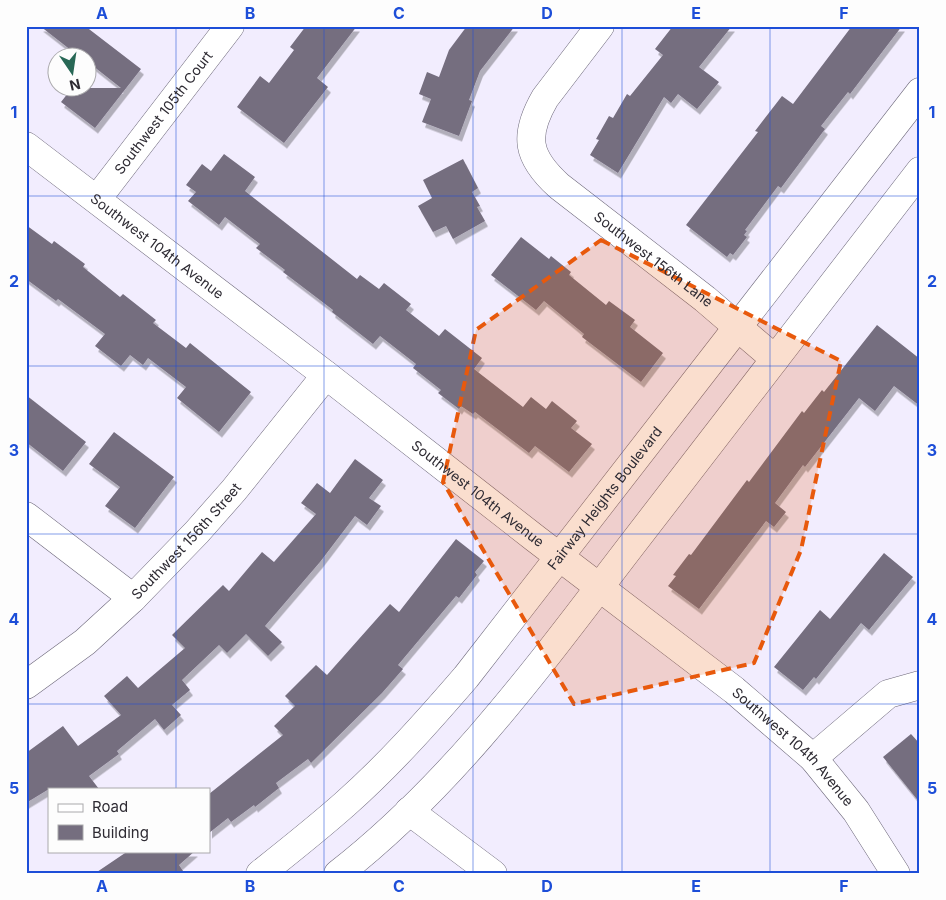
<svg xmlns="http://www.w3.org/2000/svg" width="946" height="900" font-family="Inter,sans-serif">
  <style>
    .building { fill: #756e7f; filter: url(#shadow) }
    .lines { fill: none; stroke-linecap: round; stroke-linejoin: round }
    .minor-casing { stroke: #6c6779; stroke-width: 29 }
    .minor { stroke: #fff; stroke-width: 28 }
    .marked { fill: #e8590c; fill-opacity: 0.2; stroke: #e8590c; stroke-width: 4; stroke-dasharray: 10 6; stroke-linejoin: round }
    .grid { fill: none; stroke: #1d4ed8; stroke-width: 1; stroke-opacity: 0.55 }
    .labels { text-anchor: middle; stroke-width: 5; stroke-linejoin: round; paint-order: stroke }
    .street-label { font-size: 14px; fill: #2e2b33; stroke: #fdfdfd }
    .neatline { fill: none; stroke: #1d4ed8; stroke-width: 2 }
    .grid-label { font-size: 16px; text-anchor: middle; font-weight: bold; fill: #1d4ed8 }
  </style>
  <defs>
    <filter id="shadow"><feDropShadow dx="3" dy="5.5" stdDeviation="0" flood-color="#0004"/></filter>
  </defs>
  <rect width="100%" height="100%" fill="#f2edfe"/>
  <!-- building -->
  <g class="building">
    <polygon points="40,26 85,26 141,69 95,128 61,102 72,88 121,88 88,62 88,58 81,58"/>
    <polygon points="306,26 357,26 317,78 328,87 284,143 237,107 260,76 269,83 294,50 290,47"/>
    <polygon points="467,26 515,26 480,71 469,100 472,101 459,136 422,122 431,99 419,94 427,72 439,77 449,50"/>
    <polygon points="673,26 732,26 699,67 719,82 697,109 678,94 671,103 664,97 618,173 590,155 599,140 596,139 609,116 613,118 627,94 630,96 663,55 655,49"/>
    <polygon points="852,26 902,26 850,94 848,92 821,126 825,129 781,188 778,186 745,230 747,231 744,235 747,237 733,255 730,253 727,257 686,225 758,132 755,131 782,96 793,104"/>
    <polygon points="224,154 255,177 245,191 357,279 360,275 379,289 384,283 411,304 406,310 439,336 445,329 482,358 474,369 523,407 531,397 546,409 552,401 577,421 571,428 592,444 569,472 535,446 529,453 475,412 473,414 461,406 459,409 438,393 441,390 413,368 416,364 380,336 373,344 332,312 333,310 283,272 285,270 256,248 260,244 225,217 219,225 188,201 196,192 186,185 202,164 211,171"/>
    <polygon points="463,159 478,188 472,192 480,206 477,207 485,221 453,239 446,226 433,232 418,206 432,198 423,180"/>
    <polygon points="26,225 52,244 54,241 85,264 83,267 120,297 123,294 156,320 153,323 186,348 190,343 251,392 219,432 177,398 186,387 148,358 143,365 130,355 121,366 95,346 105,334 58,299 56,301 26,279"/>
    <polygon points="521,237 549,259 551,256 571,272 569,275 606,305 609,301 635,320 630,327 663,353 641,382 582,337 584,334 544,301 536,310 491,275"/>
    <polygon points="877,325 920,359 920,406 894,386 875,411 859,398 805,467 803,465 775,503 786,512 774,527 766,521 699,609 668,586 676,576 673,575 689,554 691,555 747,480 749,482 802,411 804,413 822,390 824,392"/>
    <polygon points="26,395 86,442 63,471 26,442"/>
    <polygon points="114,432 174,477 135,528 105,506 120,487 89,464"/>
    <polygon points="355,459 383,480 369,498 381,506 367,525 355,516 320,562 265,626 282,642 268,656 246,634 227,653 219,645 182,680 190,690 172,705 181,715 164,730 155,719 117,751 119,754 89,776 99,789 49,789 26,803 26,753 63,726 78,746 121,715 104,696 127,676 138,688 185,648 172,635 223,585 229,591 262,552 274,562 316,514 301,503 317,483 330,493"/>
    <polygon points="456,539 484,561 475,572 477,575 459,598 456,596 398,665 403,669 382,693 311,763 308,759 276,783 279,788 255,807 254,805 231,822 228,818 209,833 209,794 283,735 274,726 295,706 285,696 316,665 327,675 390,604 399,612"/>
    <polygon points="884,553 913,577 869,630 861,623 816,679 814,677 803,690 774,667 820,610 830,619"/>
    <polygon points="911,734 920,744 920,803 883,757"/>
    <polygon points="128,851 195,851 179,865 185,874 94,874"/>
  </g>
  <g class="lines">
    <!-- minor casing -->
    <g class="minor-casing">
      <g id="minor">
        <path id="s1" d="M600 26 545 98C523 136 527 157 559 186L705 299 775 359"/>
        <path id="s2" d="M26 146 326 375 536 539 734 690 813 758 856 811 896 874"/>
        <path id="s3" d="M97 199 230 26"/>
        <polyline points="26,516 133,598"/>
        <path id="s4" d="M26 685 85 642 133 598 197 532 234 490 326 375"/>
        <polyline points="813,758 888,694 920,685"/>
        <polyline points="409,811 493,874"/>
        <path id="s5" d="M260 874C289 851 318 828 345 804 389 765 428 721 466 677L920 92"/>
        <path d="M338 874C456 782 544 659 634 542 729 418 825 295 920 171"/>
      </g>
    </g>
    <!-- minor -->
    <use href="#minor" class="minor"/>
  </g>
  <!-- marked area -->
  <path class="marked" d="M601 240 841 361 801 550 754 663 574 704 443 482 476 330Z"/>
  <!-- grid -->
  <path class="grid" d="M176 26V789M324 26V874M473 26V874M622 26V874M770 26V874M26 196H920M26 366H920M26 534H920M26 704H920M176 851V874"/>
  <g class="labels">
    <!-- street labels -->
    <g class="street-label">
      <text dy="5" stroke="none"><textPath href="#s3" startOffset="109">Southwest 105th Court</textPath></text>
      <text dy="5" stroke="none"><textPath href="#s2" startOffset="165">Southwest 104th Avenue</textPath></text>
      <text dy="5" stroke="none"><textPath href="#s1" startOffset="310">Southwest 156th Lane</textPath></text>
      <text dy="5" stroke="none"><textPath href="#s2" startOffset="570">Southwest 104th Avenue</textPath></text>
      <text dy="5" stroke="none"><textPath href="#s5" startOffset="512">Fairway Heights Boulevard</textPath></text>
      <text dy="5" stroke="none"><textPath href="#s4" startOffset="216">Southwest 156th Street</textPath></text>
      <text dy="5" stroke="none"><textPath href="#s2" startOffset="975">Southwest 104th Avenue</textPath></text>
    </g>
  </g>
  <!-- border -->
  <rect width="946" height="900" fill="none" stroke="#fdfdfd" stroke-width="55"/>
  <!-- legend -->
  <rect x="48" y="788" width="162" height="65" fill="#fdfdfd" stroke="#aaa9ac"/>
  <rect x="58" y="804" width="25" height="8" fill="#ffffff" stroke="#aaa9ac"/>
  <text x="92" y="812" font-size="15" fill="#2e2b33">Road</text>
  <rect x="58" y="825" width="25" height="15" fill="#756e7f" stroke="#aaa9ac"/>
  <text x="92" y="838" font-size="15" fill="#2e2b33">Building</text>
  <!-- north arrow -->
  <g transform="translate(72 72) rotate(167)"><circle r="24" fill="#fdfdfd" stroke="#aaa9ac"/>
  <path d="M0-4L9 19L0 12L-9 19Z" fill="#286856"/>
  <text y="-8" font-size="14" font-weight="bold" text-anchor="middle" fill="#2e2b33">N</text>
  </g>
  <rect x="28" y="28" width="890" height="844" class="neatline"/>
  <g class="grid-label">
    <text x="102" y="19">A</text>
    <text x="250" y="19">B</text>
    <text x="399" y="19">C</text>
    <text x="547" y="19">D</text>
    <text x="696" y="19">E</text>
    <text x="844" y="19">F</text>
    <text x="14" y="118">1</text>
    <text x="932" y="118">1</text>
    <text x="14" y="287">2</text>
    <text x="932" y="287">2</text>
    <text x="14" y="456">3</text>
    <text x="932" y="456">3</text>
    <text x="14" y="625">4</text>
    <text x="932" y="625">4</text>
    <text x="14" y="794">5</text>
    <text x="932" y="794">5</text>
    <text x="102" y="892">A</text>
    <text x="250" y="892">B</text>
    <text x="399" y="892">C</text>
    <text x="547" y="892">D</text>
    <text x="696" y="892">E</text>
    <text x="844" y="892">F</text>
  </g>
</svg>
